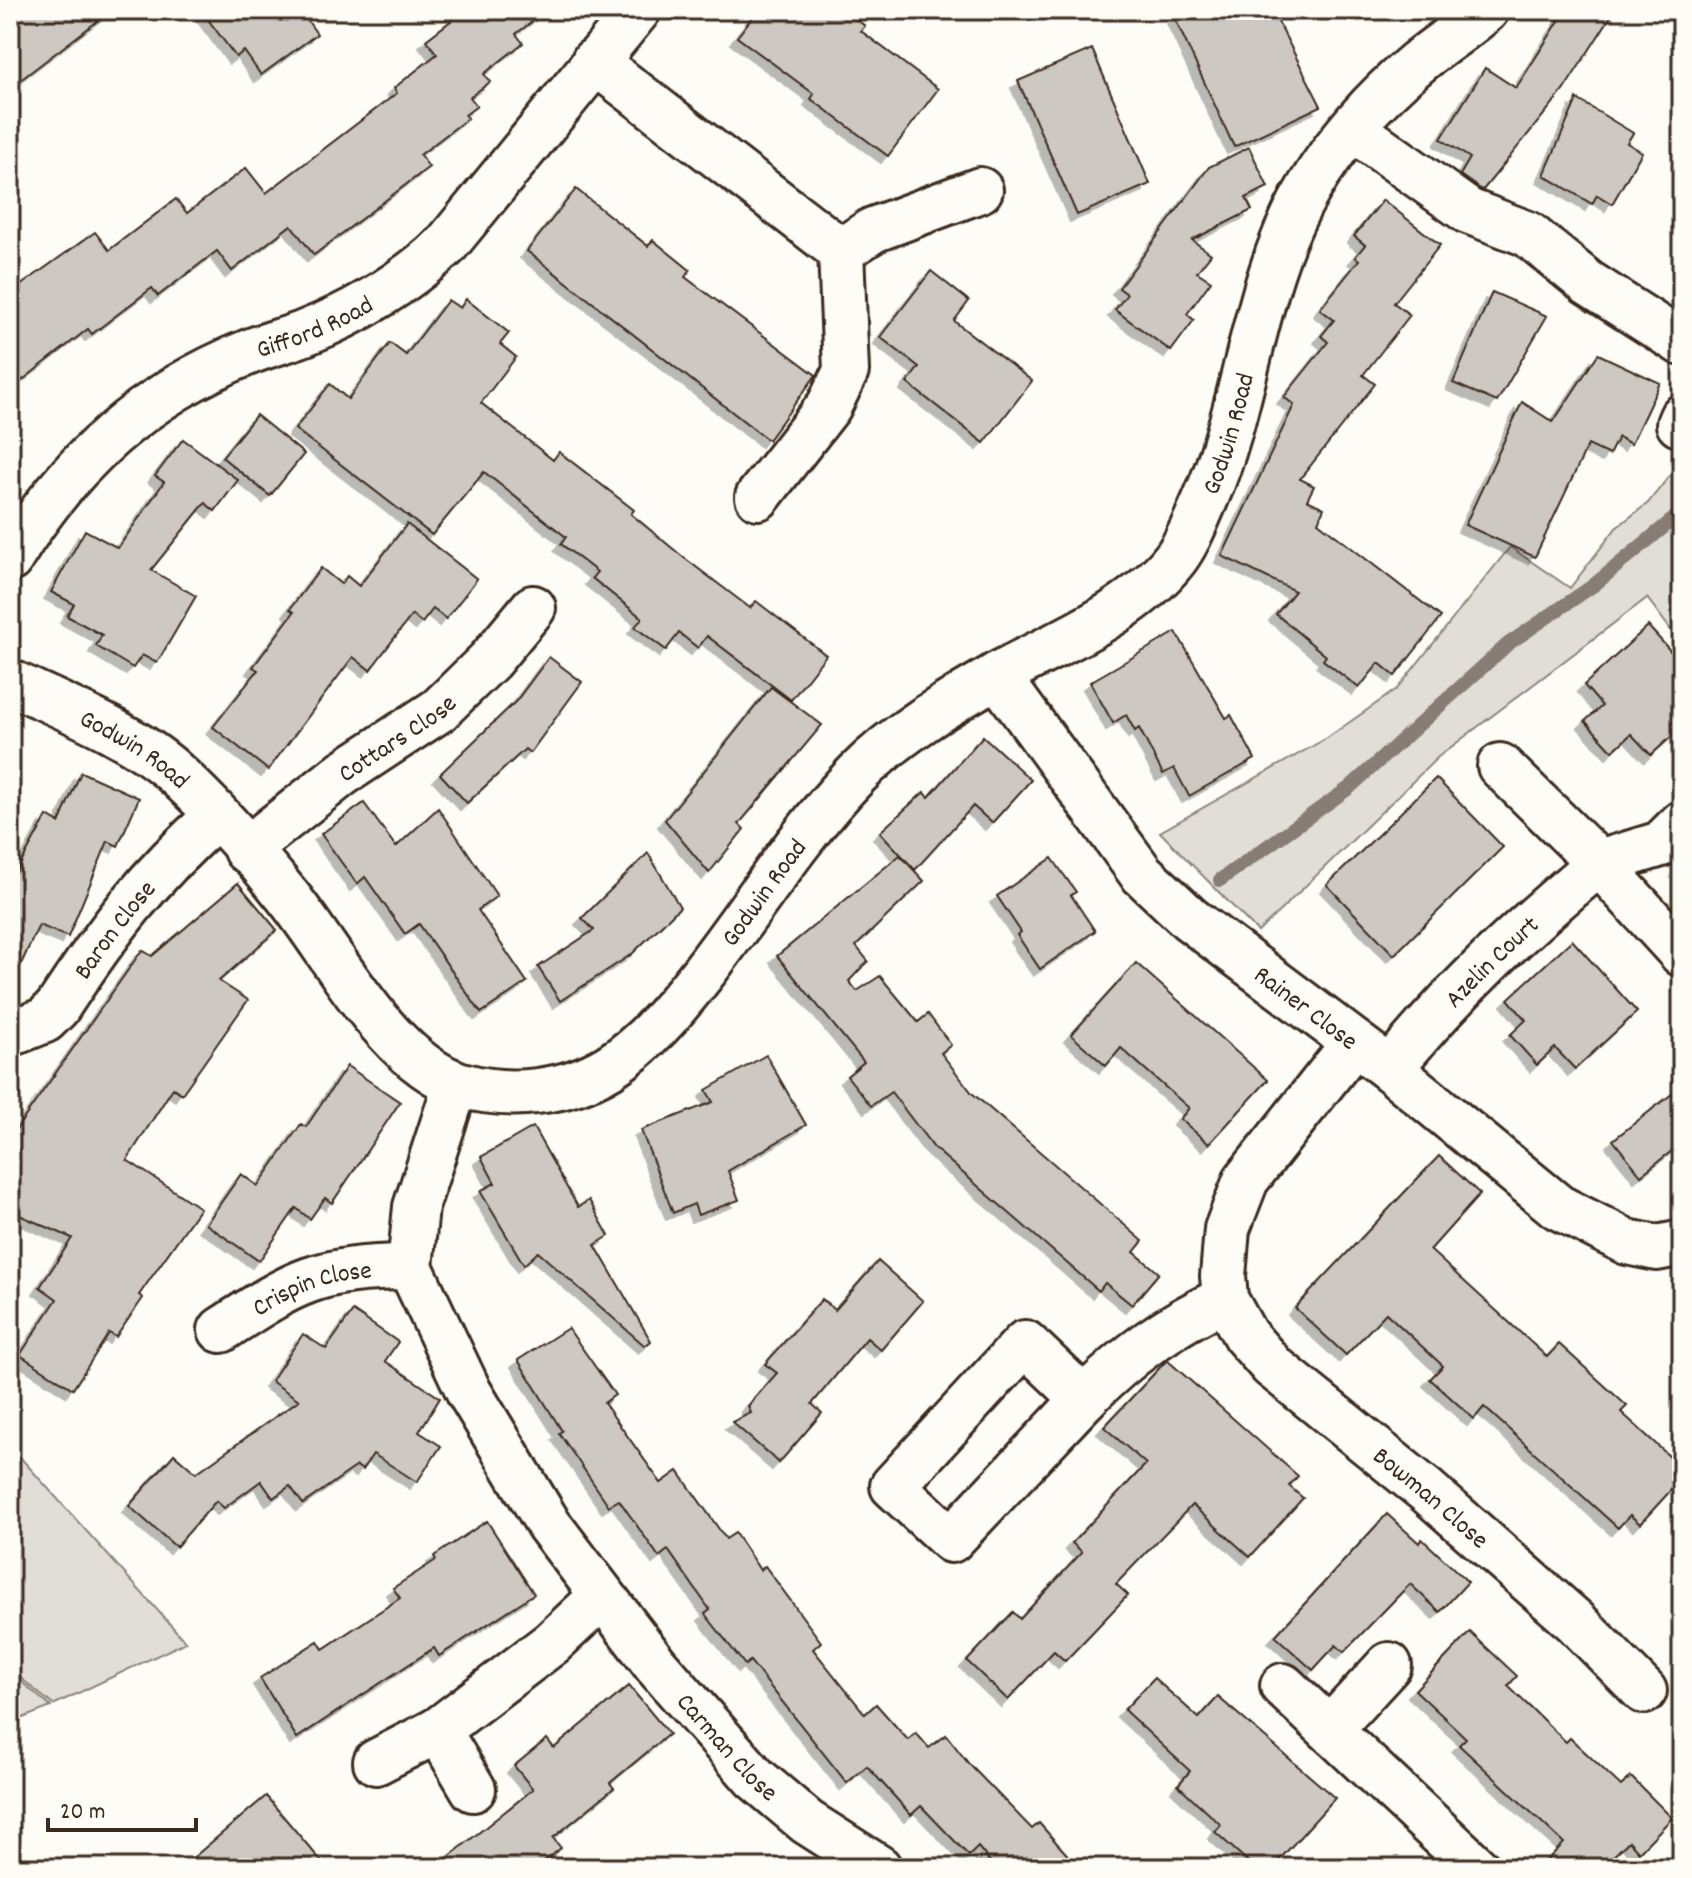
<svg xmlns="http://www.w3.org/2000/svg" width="1692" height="1878" font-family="Dekko,sans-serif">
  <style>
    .green { fill: #e1ded7; stroke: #8e847a; stroke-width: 2 }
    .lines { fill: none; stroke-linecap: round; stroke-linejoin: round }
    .stream { stroke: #887d74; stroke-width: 14 }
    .building { fill: #cdc8c2; stroke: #3b2a1e; stroke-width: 2; filter: url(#shadow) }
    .minor-casing { stroke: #3b2a1e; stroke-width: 50 }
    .minor { stroke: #fdfcf7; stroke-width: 44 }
    .labels { text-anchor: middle; stroke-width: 7; stroke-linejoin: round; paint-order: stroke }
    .street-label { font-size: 26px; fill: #3b2a1e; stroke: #fdfcf7 }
  </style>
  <defs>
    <filter id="shadow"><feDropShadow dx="-7" dy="7" stdDeviation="0" flood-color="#0004"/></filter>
  </defs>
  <rect width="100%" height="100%" fill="#fdfcf7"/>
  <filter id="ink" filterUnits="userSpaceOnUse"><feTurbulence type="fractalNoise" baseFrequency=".0125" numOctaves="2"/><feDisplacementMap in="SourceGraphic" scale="16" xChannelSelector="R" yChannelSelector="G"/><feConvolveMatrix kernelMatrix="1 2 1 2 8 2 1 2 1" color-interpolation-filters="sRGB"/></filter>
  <g filter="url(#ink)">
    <!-- green -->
    <g class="green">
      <polygon points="1682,460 1682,645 1647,598 1438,757 1258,932 1160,832 1327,738 1397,689 1510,547 1570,588 1616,528 1648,503"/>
      <polygon points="10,1446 186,1642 53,1705 10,1669"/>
      <polygon points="10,1672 51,1707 10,1723"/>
    </g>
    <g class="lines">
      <!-- stream -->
      <polyline class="stream" points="1220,880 1349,788 1508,644 1594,585 1682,512"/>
    </g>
    <!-- building -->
    <g class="building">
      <polygon points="10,10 112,10 10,88"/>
      <polygon points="201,10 300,10 317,34 261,75 244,51 236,57"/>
      <polygon points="465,10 547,10 516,34 523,43 484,74 490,82 470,97 477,106 465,115 468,118 420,155 429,167 314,255 291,225 232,271 217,251 158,296 152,288 92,334 88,329 10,390 10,293 95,232 109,250 176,199 187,213 246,168 266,193 397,93 394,88 437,54 426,40"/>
      <polygon points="758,10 844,10 865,26 861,31 938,89 888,156 811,99 814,94 737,37"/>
      <polygon points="1171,10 1272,10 1321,106 1234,147"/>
      <polygon points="1566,10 1615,10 1563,91 1483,190 1480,189 1460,175 1470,158 1441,139 1485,68 1516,88"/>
      <polygon points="1092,49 1150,184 1077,215 1018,81"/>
      <polygon points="1577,99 1633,133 1627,143 1642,152 1612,204 1597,195 1592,204 1544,175"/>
      <polygon points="1249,147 1268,187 1246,198 1252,210 1192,240 1211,254 1197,272 1211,281 1187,314 1194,320 1171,351 1115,310 1127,294 1119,288 1209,167"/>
      <polygon points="576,189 648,246 653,240 690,270 685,277 816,375 768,440 527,251"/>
      <polygon points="1383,200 1440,245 1394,303 1410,315 1363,375 1375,384 1300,479 1314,486 1307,500 1324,508 1318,522 1441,617 1395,676 1379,663 1359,688 1323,660 1326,656 1276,614 1295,591 1222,556 1294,405 1284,397 1328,342 1321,336 1334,320 1320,309 1359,260 1355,257 1365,245 1354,236"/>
      <polygon points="931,271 969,301 954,321 1032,381 984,443 907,383 919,367 880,337"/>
      <polygon points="1492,292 1547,316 1497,402 1453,383"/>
      <polygon points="466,299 509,333 500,344 516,357 481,403 553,460 559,452 634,510 631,514 683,557 750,608 756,601 826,655 791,700 707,636 698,648 679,633 666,650 635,627 642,618 592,578 597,572 561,544 566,537 484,472 432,535 295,429 330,384 348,399 390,343 406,355 448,300 460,308"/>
      <polygon points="1598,354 1660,383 1631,444 1618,437 1609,455 1588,445 1535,557 1465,525 1522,402 1553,422"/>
      <polygon points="256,415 304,454 270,496 222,457"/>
      <polygon points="183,439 238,480 215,511 205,503 151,570 196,596 157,663 142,655 133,668 96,646 102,635 67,616 74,604 51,592 85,530 118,548 164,482 155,476"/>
      <polygon points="407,524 477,579 446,619 433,609 422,623 412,615 370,670 353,657 268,770 213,727 258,670 253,667 294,612 290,609 321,568 341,584 347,576 359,586"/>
      <polygon points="1648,626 1682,664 1682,727 1651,755 1631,734 1613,751 1585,721 1602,706 1584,685"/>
      <polygon points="1176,632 1226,718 1231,715 1255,759 1189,796 1174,768 1163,774 1139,728 1135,731 1126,715 1113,723 1090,682"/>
      <polygon points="549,657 582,682 530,753 525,749 467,803 440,774 516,701"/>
      <polygon points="771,687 822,725 739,824 744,829 709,873 665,820"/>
      <polygon points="983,736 1031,780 992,823 973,806 915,870 880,832 924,792 929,797"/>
      <polygon points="81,772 139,798 118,846 108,841 68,937 39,925 10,988 10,883 47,816 59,823"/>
      <polygon points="1436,778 1503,847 1394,955 1327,885"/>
      <polygon points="364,803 396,847 438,808 497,896 478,910 527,982 481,1013 419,924 405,934 365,877 357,884 321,834"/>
      <polygon points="648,853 680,907 632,954 560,1001 538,967 594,930 582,918"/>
      <polygon points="900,855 924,881 856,946 868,961 849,981 857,991 880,976 918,1022 928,1014 951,1045 941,1053 972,1093 1143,1241 1134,1252 1159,1273 1132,1305 1105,1283 1099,1291 934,1148 891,1092 871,1106 847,1076 864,1062 777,956"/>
      <polygon points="1052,858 1076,892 1071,895 1095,931 1040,969 1017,935 1021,932 997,896"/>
      <polygon points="238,883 277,930 219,981 248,1000 182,1094 173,1088 127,1160 200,1208 139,1295 143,1298 116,1337 109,1333 73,1389 20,1355 57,1299 40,1287 72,1238 10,1211 10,1138 142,950 152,956"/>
      <polygon points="1572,940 1637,1012 1575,1069 1555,1048 1537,1065 1510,1035 1526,1020 1508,999"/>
      <polygon points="1136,963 1268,1080 1209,1144 1180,1119 1189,1108 1121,1048 1106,1066 1071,1035"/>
      <polygon points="766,1055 806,1125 728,1171 739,1200 698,1215 694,1204 673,1213 641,1130 713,1102 706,1090"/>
      <polygon points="347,1066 400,1102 332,1203 325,1198 310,1219 296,1208 259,1261 206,1224 241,1174 258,1186 301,1124 306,1127"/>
      <polygon points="1682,1086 1682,1143 1641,1175 1613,1140"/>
      <polygon points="533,1127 578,1207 589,1200 609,1236 595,1245 651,1341 645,1346 538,1252 524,1265 480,1191 495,1183 481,1157"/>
      <polygon points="1439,1156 1480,1194 1430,1250 1547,1357 1559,1344 1627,1406 1621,1412 1682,1468 1682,1478 1640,1524 1630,1515 1618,1528 1484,1407 1474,1419 1430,1379 1443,1366 1386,1313 1346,1355 1295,1308"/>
      <polygon points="878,1261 923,1301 881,1350 867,1338 812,1404 822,1413 779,1463 732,1422 751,1413 748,1406 777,1373 765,1364 822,1299 835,1310"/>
      <polygon points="353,1311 398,1342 385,1361 440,1398 419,1432 441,1446 417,1482 373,1454 362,1470 357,1466 303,1504 290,1486 273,1498 261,1481 224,1508 216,1501 176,1547 129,1506 174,1454 196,1473 299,1400 271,1381 303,1334 326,1349"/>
      <polygon points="568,1328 615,1395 604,1403 661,1483 678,1471 726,1539 735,1533 760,1570 765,1566 821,1642 813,1649 865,1714 876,1704 908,1740 916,1733 929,1748 946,1735 969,1764 1032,1829 1039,1823 1079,1868 987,1868 992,1864 978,1847 969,1856 921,1806 911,1815 867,1766 847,1783 750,1661 745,1665 705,1614 710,1610 668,1550 659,1557 619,1500 609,1506 559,1433 562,1431 518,1360"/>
      <polygon points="1167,1360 1298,1476 1289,1486 1303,1498 1250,1557 1192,1505 1116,1584 1128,1595 1065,1661 1054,1651 1008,1700 967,1661 1013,1612 1020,1619 1082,1552 1072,1543 1146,1464 1104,1427"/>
      <polygon points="1387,1514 1419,1543 1422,1539 1468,1582 1440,1612 1410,1584 1344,1652 1336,1645 1313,1670 1275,1636"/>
      <polygon points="487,1521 534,1594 439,1656 434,1648 297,1738 260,1678 318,1641 323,1649 400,1598 393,1588 436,1560 434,1556"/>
      <polygon points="1470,1632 1517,1676 1508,1686 1566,1742 1570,1738 1621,1786 1631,1777 1672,1818 1639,1852 1629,1841 1601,1868 1539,1868 1564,1843 1459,1745 1466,1738 1415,1690"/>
      <polygon points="1154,1678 1199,1718 1218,1697 1335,1798 1272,1868 1255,1868 1215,1832 1221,1825 1178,1785 1190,1771 1124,1710"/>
      <polygon points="629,1686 669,1734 610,1783 614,1788 553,1838 561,1848 536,1868 435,1868 533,1789 514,1766 547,1739 554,1748"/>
      <polygon points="266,1796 327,1868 181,1868"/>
    </g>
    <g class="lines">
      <!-- minor casing -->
      <g class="minor-casing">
        <g id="minor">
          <polyline points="594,61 841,251 873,230 980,190"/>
          <polyline points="1352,128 1468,211 1528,234 1588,283 1682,343"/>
          <polyline points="1679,424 1682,417"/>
          <polyline points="758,497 829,406 846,371 841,251"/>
          <path id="s1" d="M10 559C68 463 144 394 249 352 268 344 288 340 307 332 358 312 404 283 445 246L638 10"/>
          <path id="s2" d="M997 675 1141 873 1190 919 1390 1069 1558 1207 1627 1242 1657 1248 1682 1243"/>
          <path id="s3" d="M10 682C61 706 132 734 174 772 214 808 252 852 285 893 333 951 387 1062 461 1085 510 1099 566 1093 609 1067 646 1044 676 1007 702 974 753 908 799 834 857 774 897 733 952 701 1001 673 1059 642 1133 613 1175 559 1188 542 1196 520 1205 500 1249 401 1252 282 1309 188 1337 141 1375 98 1417 63 1439 45 1464 29 1486 10"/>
          <polyline points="1682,823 1661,844 1599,863 1682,954"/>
          <path id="s4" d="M246 850 343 773 439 710 490 660 533 608"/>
          <path id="s5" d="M10 1034 45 1020 57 1008C106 933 149 875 217 816"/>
          <path id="s6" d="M1354 1043 1246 1180 1227 1229 1223 1276 1225 1299 1245 1335 1272 1366 1427 1491 1576 1622 1644 1691"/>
          <path id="s7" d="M1390 1069C1456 988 1520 930 1599 863L1500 766"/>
          <path id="s8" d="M456 1084 416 1207 410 1267 469 1392 549 1525 655 1664 755 1778 807 1822 879 1868"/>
          <path id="s9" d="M221 1330C297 1280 317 1268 410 1267"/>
          <polygon points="1025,1343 1084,1399 951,1540 893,1486"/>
          <path d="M1084 1399C1129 1354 1167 1326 1225 1299"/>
          <polyline points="1283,1686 1477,1868"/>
          <polyline points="1331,1728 1389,1665"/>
          <polyline points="376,1762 438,1730"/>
          <polyline points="473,1789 438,1730 552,1643 602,1596"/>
        </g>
      </g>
      <!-- minor -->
      <use href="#minor" class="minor"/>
    </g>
  </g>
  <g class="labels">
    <!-- street labels -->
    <g class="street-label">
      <text dy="9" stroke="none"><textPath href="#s1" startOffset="392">Gifford Road</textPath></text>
      <text dy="9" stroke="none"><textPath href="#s3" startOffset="1678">Godwin Road</textPath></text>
      <text dy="9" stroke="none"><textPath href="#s4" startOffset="188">Cottars Close</textPath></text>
      <text dy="9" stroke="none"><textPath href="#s3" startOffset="142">Godwin Road</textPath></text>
      <text dy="9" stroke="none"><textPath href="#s3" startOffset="1004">Godwin Road</textPath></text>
      <text dy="9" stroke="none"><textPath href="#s5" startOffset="152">Baron Close</textPath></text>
      <text dy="9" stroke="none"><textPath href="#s7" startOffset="148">Azelin Court</textPath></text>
      <text dy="9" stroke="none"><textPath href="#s2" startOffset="458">Rainer Close</textPath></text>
      <text dy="9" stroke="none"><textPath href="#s9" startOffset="102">Crispin Close</textPath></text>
      <text dy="9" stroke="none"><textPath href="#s6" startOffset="586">Bowman Close</textPath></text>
      <text dy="9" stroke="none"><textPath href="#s8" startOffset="768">Carman Close</textPath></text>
    </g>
  </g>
  <!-- margin -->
  <rect width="1692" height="1878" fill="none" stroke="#fdfcf7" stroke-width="40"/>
  <rect x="20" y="20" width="1652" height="1838" fill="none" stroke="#3b2a1e" stroke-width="3" filter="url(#ink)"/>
  <!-- scale -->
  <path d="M48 1818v12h148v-12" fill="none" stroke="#3b2a1e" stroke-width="4"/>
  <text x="60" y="1818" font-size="24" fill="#3b2a1e" stroke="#fdfcf7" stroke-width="6" paint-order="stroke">20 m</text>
</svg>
